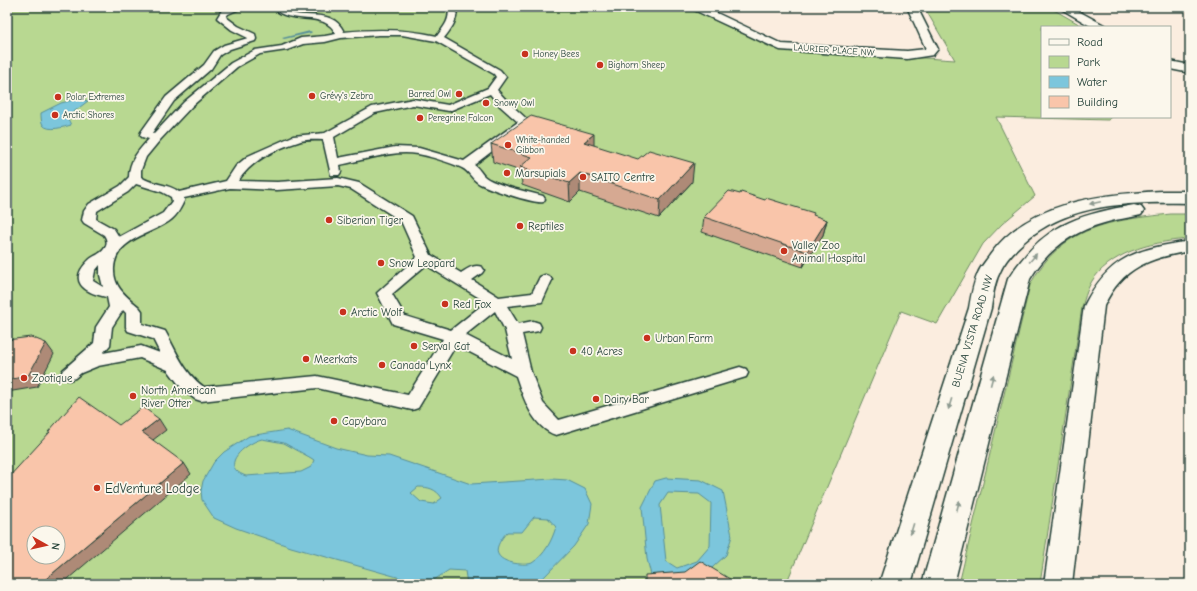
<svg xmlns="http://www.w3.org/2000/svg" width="1197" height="591" font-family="'Comic Neue',sans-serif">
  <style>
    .green { fill: #b8d891; stroke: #6c8a62; fill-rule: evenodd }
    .water { fill: #7cc6dc; stroke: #578f99; fill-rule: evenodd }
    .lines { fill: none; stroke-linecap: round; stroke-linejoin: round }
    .stream { fill: #578f99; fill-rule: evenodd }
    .pedestrian-casing { stroke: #1f3d34; stroke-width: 3 }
    .minor-casing { stroke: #1f3d34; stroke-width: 3 }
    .tertiary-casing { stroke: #1f3d34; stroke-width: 3 }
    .pedestrian { fill: #fbf7ec; fill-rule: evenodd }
    .minor { fill: #fbf7ec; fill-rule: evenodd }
    .tertiary { fill: #fbf7ec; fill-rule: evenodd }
    .wall { fill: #d6a992; stroke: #1f3d34 }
    .shaded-wall { fill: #ae8a77; stroke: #1f3d34 }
    .building { fill: #f9c5aa; stroke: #1f3d34; fill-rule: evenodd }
    .oneway { fill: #8d9a90 }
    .poi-dot { fill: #c8321e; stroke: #fbf7ec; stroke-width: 1.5 }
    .labels { text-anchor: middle; stroke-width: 3.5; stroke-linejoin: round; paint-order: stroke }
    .far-street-label { font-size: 9px; fill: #1f3d34; stroke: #fbf7ec }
    .far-poi-label { font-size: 9px; fill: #1f3d34; stroke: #fbf7ec; text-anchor: start }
    .poi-label { font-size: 11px; fill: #1f3d34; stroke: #fbf7ec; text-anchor: start }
    .street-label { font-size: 11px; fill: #1f3d34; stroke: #fbf7ec }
    .near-poi-label { font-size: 13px; fill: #1f3d34; stroke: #fbf7ec; text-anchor: start }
  </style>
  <rect width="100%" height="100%" fill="#fbeddf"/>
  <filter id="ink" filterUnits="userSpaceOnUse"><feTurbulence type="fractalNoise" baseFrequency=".025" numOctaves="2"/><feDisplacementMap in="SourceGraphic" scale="8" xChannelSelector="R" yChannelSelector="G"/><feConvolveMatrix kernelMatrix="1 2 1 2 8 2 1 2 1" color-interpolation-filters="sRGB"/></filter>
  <g filter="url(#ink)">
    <!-- green -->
    <g class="green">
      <path d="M7 7H687L772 48 955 60 924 7H1049L1084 27H1042V117H1112L1108 120 996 117 1035 196 1002 224 983 244 937 324 901 311 786 584H7ZM34 533H58V557H34Z"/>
      <path d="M1171 214H1190V239C1157 241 1115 250 1094 278 1088 286 1085 297 1082 307L1040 584H959L1030 285C1061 226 1111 220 1171 214Z"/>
    </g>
    <!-- water -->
    <g class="water">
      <path d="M77 99 88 101 67 117 71 125C64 127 48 132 43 125 41 122 41 116 41 113L61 103Z"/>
      <path d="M287 430 336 448 367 455 389 456 471 484 552 479 567 480 585 489 592 504 589 524 574 546 545 576 532 584H467L465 571 449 570 428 584H422L291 547 236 528 214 518 202 500 201 491 203 481 214 462 224 452 249 436ZM262 439 284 443 311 458 314 460 311 467 301 472 246 476C217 466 246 443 262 439ZM418 487C429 487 436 489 442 498L434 504 421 502 411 493ZM534 517 548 518 556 527C552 540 545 555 532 563 527 565 518 564 513 563 492 558 494 547 507 532H522Z"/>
      <path d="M666 478 701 480 723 491 732 536 726 555 701 578 651 575 647 559 642 507 655 481ZM668 493 699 494 711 503 710 546 697 561 677 568 666 561 660 505Z"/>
    </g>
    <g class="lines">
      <!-- stream -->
      <polygon class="stream" points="310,31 312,32 311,33 284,39 282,38"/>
      <!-- pedestrian casing -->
      <g class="pedestrian-casing">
        <path id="pedestrian" d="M232 7H244L228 14 226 17 238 26 255 34 256 39 255 41 230 49 220 55 211 69 174 101 152 133 154 134 184 102 231 63 255 50 282 46 301 38 325 36 336 34C325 9 289 27 273 7H282C299 24 331 4 344 32 376 29 406 29 437 36 444 27 451 19 448 7H456C459 19 451 29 444 38L500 70 506 77 497 90 508 102 530 122 474 165C479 168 480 172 484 176 493 185 530 192 543 196L545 199 543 202C535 204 485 188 477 182 471 178 469 171 462 168 452 163 429 156 418 154 392 150 365 160 340 165L341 172 339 175H331L323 140C315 140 305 139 298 142 275 149 252 160 238 181L277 182 338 178 359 183 412 216 431 255 461 273C468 269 473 264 482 267L484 270 482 273 472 280 499 297 532 293 540 277 545 275 550 277 552 280 542 302 507 306 518 324 533 321 539 323 541 327 539 331 522 334 531 372 543 403 559 420 740 367 746 369 748 373 746 377 556 435C533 428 523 397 516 376L456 345 418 408 412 410 317 388 201 401 195 399 183 390 168 370 140 358 98 366 81 373 75 378 69 380 63 378 61 374 63 370 94 343 96 327 109 307 107 297C84 293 67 281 89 260 93 256 101 254 104 249 108 245 107 239 104 235L84 223 82 220 84 211 89 204 120 186 129 177C129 161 138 151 149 139L142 137 140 135 141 132 166 97 204 65 214 51 224 45 248 38 232 30 217 18 222 10ZM379 35H402L436 41 494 74 496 77 488 88 448 105 413 99 372 107 325 133 293 136 248 156 236 166 226 181 179 192C168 183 152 185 141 177V170L146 157 160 140 192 106 237 67 260 54 287 50 303 44 325 42 341 38ZM490 94 500 106 518 122 464 161 419 148 395 147 338 158 334 137 375 113 413 105 449 111ZM136 184 162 192 171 197 172 201 163 213 119 237 114 229 96 219 97 211 128 192ZM338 186 351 189 401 221 417 257 377 293 393 324 443 339 408 395 317 376 204 387C183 372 177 352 165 331L142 324V311L139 307C126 296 113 287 114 268 116 237 153 235 172 219 178 214 181 207 184 201V198L230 188 277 190ZM100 265V275L103 287 93 281 95 271ZM426 265 486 302 451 330 405 316 392 294ZM123 310 126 313V327L128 331 153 339 160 353 141 346 103 353 110 345 112 327ZM495 311 505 330 512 359 465 335Z"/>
      </g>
      <!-- minor casing -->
      <g class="minor-casing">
        <g id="minor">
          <polygon points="691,7 704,7 782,44 907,51 926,49 907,7 917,7 938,49 933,55 907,59 780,50 692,9"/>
          <polygon points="1058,7 1071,7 1104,25 1105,27 1092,27"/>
          <polygon points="1170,61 1190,65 1190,73 1170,69"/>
          <path d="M1190 241V251C1150 258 1122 267 1104 306L1072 584H1044L1084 306C1109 256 1137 249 1190 241Z"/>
        </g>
      </g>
      <!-- tertiary casing -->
      <g class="tertiary-casing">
        <g id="tertiary">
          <path d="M1163 191H1190V203C1134 202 1069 202 1024 242 1015 250 1005 260 1000 272 994 283 993 296 991 308L911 584H879L969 308C971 296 973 284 978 273 981 266 986 261 990 255 1029 201 1101 194 1163 191Z"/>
          <path d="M1134 205 1141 207 1144 211 1141 215C1129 218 1116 219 1104 223 1072 232 1047 250 1030 279L954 584H922L1008 279C1042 226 1075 215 1134 205Z"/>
        </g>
      </g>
      <!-- pedestrian -->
      <use href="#pedestrian" class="pedestrian"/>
      <!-- minor -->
      <use href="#minor" class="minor"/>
      <!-- tertiary -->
      <use href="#tertiary" class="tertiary"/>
    </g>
    <!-- wall -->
    <g class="wall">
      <polygon points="491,144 594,146 692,182 659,218 580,192 570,202 522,185 521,171 493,162"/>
      <polygon points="814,216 827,220 823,235 803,267 702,232 704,217"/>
    </g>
    <!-- shaded-wall -->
    <g class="shaded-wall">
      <polygon points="594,134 594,152 584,142"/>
      <polygon points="694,163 692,182 659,218 660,200"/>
      <polygon points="580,173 580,192 570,202 569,183"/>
      <polygon points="827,220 823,235 803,267 807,252"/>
      <polygon points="46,343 54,354 37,387 7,392 7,380"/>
      <polygon points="159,419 166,430 149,443 142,432"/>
      <polygon points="184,463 191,474 62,584 40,584"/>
    </g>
    <!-- building -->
    <g class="building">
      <polygon points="531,116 594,134 584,142 638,159 649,150 694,163 660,200 580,173 569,183 520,167 532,157 491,144"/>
      <polygon points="729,191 740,194 741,192 765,200 766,198 814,213 813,215 827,220 807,252 704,217"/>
      <polygon points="31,337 46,343 28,376 7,380 7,340"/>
      <path d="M79 397 119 425 143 407 159 419 142 432 184 463 40 584H7V479L50 432H48ZM34 533H58V557H34Z"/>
      <polygon points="700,561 738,584 645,584 645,575 685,572"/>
    </g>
    <!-- one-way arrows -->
    <defs><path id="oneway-solid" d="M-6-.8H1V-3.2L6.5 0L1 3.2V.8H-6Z"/></defs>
    <g class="oneway">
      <use href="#oneway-solid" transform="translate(1095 203) rotate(168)"/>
      <use href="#oneway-solid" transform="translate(1033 258) rotate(-50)"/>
      <use href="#oneway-solid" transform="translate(992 380) rotate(-75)"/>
      <use href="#oneway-solid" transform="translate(950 404) rotate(107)"/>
      <use href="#oneway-solid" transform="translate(958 506) rotate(-75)"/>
      <use href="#oneway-solid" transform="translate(912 529) rotate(107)"/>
    </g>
  </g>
  <!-- markers -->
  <g class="poi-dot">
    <circle cx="525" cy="54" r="4"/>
    <circle cx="600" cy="65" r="4"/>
    <circle cx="459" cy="94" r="4"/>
    <circle cx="312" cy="96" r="4"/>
    <circle cx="58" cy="97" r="4"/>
    <circle cx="486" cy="103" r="4"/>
    <circle cx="55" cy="115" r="4"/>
    <circle cx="420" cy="118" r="4"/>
    <circle cx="508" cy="145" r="4"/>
    <circle cx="507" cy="173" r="4"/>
    <circle cx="583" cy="177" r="4"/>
    <circle cx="329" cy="220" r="4"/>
    <circle cx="520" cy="226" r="4"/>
    <circle cx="784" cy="251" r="4"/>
    <circle cx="381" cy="263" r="4"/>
    <circle cx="445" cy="304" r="4"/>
    <circle cx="343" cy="312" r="4"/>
    <circle cx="647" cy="338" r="4"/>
    <circle cx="414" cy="346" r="4"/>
    <circle cx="573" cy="351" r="4"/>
    <circle cx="306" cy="359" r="4"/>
    <circle cx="382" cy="365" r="4"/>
    <circle cx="24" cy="378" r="4"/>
    <circle cx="133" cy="396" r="4"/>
    <circle cx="596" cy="399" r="4"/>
    <circle cx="334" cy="421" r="4"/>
    <circle cx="97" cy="488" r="4"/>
  </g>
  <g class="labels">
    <!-- far-street labels -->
    <g class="far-street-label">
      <text transform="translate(834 50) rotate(4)" y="3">LAURIER PLACE NW</text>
    </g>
    <!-- far-poi labels -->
    <g class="far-poi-label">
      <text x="533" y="57">Honey Bees</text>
      <text x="608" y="68">Bighorn Sheep</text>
      <text x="451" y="97" text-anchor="end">Barred Owl</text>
      <text x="320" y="99">Grévy's Zebra</text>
      <text x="66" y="100">Polar Extremes</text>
      <text x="494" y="106">Snowy Owl</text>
      <text x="63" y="118">Arctic Shores</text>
      <text x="428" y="121">Peregrine Falcon</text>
      <text x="516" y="143">White-handed<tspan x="516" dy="10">Gibbon</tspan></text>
    </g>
    <!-- poi labels -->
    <g class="poi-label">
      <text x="515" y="177">Marsupials</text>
      <text x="591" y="181">SAITO Centre</text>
      <text x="337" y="224">Siberian Tiger</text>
      <text x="528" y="230">Reptiles</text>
      <text x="792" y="249">Valley Zoo<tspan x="792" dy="13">Animal Hospital</tspan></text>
      <text x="389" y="267">Snow Leopard</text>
      <text x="453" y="308">Red Fox</text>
      <text x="351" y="316">Arctic Wolf</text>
      <text x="655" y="342">Urban Farm</text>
      <text x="422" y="350">Serval Cat</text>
      <text x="581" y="355">40 Acres</text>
      <text x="314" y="363">Meerkats</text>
      <text x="390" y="369">Canada Lynx</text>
      <text x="32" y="382">Zootique</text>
      <text x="141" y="394">North American<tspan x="141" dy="13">River Otter</tspan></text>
      <text x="604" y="403">Dairy Bar</text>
      <text x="342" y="425">Capybara</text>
    </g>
    <!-- street labels -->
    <g class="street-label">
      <text transform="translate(972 331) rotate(-73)" y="4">BUENA VISTA ROAD NW</text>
    </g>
    <!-- near-poi labels -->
    <g class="near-poi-label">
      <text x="105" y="493">EdVenture Lodge</text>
    </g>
  </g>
  <!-- margin -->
  <rect width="1197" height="591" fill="none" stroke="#fbf7ec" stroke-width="24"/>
  <rect x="12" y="12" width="1173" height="567" fill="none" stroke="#1f3d34" stroke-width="1.5" filter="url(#ink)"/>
  <!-- legend -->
  <rect x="1041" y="26" width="130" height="92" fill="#fbf7ec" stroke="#a3ada2"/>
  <rect x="1049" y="39" width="20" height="6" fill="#fbf7ec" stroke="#a3ada2"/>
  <text x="1077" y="46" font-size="12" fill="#1f3d34">Road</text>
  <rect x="1049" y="56" width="20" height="12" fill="#b8d891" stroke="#a3ada2"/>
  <text x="1077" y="66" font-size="12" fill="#1f3d34">Park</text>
  <rect x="1049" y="76" width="20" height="12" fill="#7cc6dc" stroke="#a3ada2"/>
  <text x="1077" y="86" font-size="12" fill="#1f3d34">Water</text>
  <rect x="1049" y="96" width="20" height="12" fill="#f9c5aa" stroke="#a3ada2"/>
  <text x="1077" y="106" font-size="12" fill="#1f3d34">Building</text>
  <!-- north arrow -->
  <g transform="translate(46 545) rotate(98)"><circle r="19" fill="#fbf7ec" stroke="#a3ada2"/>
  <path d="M0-3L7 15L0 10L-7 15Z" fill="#c8321e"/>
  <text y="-6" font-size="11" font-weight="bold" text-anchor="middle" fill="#1f3d34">N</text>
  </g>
</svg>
